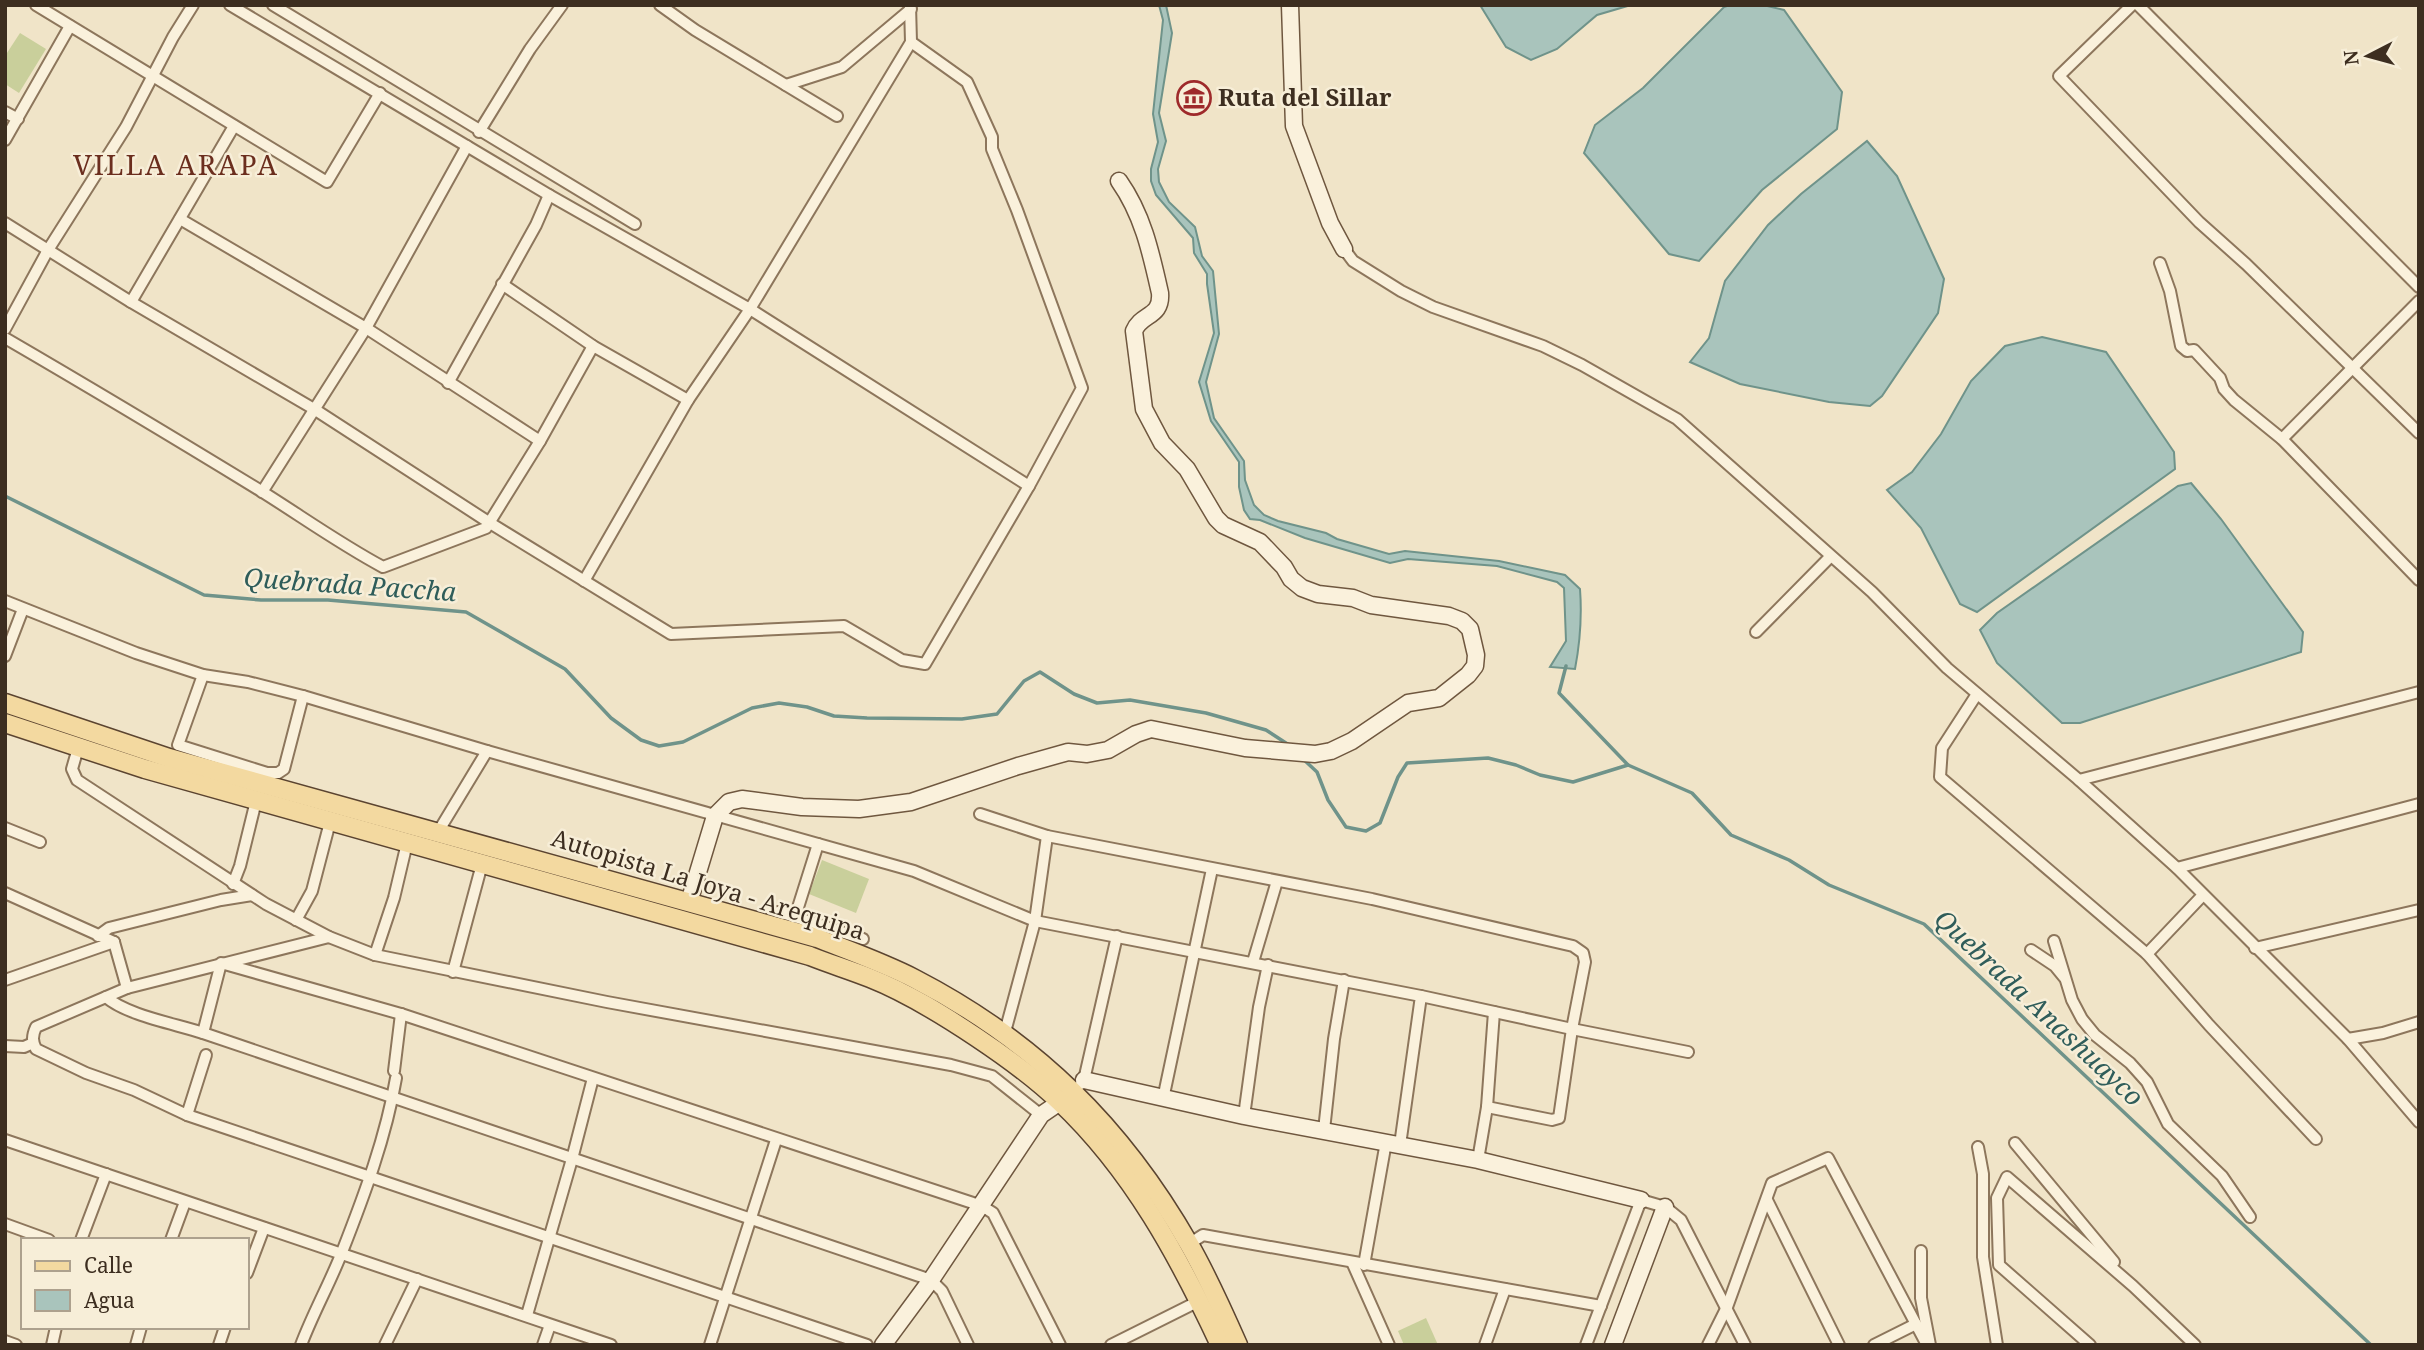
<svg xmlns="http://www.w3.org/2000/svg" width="2424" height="1350" font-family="'Noto Serif',serif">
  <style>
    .green { fill: #c9cf9b }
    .water { fill: #a9c4bc; stroke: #6f938a; stroke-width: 2 }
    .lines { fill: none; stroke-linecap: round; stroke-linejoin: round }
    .stream { stroke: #6f938a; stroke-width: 3.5 }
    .street-casing { stroke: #8d765c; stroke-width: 14 }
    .secondary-casing { stroke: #6f573f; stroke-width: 19 }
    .primary-casing { stroke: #5b4430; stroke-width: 21 }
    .street { stroke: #faf1dc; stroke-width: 10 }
    .secondary { stroke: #faf1dc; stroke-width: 16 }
    .primary { stroke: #f3d9a0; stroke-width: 18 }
    .labels { text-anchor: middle; stroke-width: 5; stroke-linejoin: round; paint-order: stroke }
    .poi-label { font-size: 24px; font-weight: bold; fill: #3d2e20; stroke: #f7eed8; text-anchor: start }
    .street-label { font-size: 24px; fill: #3d2e20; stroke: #f7eed8 }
    .water-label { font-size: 26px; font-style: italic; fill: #2f5d5a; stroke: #f7eed8 }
    .quarter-label { font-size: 28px; letter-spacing: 2px; fill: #6b2e1e; stroke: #f7eed8 }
  </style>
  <rect width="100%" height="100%" fill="#f0e4c8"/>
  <!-- green -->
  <g class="green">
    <polygon points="20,33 46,49 19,93 5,84 5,56"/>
    <polygon points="822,860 869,879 856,913 809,894"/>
    <polygon points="1426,1318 1438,1345 1404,1345 1398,1331"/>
  </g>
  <!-- water -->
  <g class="water">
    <path d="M1159 5H1166L1172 33 1159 113 1166 141 1158 169 1159 182 1169 202 1195 227 1202 256 1213 271 1219 334 1206 382 1214 418 1244 461 1245 480 1254 505 1264 515 1278 521 1326 533 1337 539 1389 554 1405 551 1499 561 1565 575 1580 589C1582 616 1580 643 1575 669L1550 667 1566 641 1564 588 1557 582 1497 566 1408 559 1390 563 1305 538 1260 520 1250 519 1244 510 1239 487V462L1211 421 1199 382 1214 333 1207 284V274L1194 253 1193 238 1156 195 1151 181V169L1158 142 1153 114 1163 20Z"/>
    <polygon points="1480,5 1631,5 1597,15 1557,49 1531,60 1506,47"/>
    <polygon points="1730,5 1763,5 1784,10 1842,92 1837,129 1762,190 1699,261 1669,254 1584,153 1595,125 1643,88 1724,7"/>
    <polygon points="1867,141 1897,176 1944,279 1938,313 1882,396 1870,406 1829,402 1740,384 1690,362 1709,338 1725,281 1768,225 1801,194"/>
    <polygon points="2042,337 2106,352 2174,452 2175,469 1977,612 1960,604 1921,528 1887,490 1912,472 1941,434 1971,381 2005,346"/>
    <polygon points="2191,483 2221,519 2303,632 2301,652 2080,723 2062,723 1997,663 1980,630 1997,613 2178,486"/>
  </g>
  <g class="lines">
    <!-- stream -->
    <g class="stream">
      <polyline points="5,496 204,595 261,600 328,600 466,612 565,669 611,718 641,740 659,746 683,742 752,708 779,703 807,707 834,716 867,718 962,719 997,714 1024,681 1040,672 1074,694 1097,703 1130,700 1206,713 1266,730 1289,745"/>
      <polyline points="1566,666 1559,693 1628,765 1692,793 1731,835 1789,860 1829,885 1924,924 2371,1345"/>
      <polyline points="1302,758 1317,772 1328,800 1346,827 1366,831 1380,823 1398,777 1407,763 1488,758 1516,765 1540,775 1573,782 1628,765"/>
    </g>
    <!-- street casing -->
    <g class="street-casing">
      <g id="street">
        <polyline points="36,5 327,182 380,93"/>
        <polyline points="230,5 549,195 750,309 1029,486"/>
        <polyline points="273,5 635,224"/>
        <polyline points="660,5 695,30 837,116"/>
        <polyline points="2132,5 2059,76 2199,222 2246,264 2419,433"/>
        <polyline points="2138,5 2419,287"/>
        <polyline points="786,85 842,67 911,9"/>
        <polyline points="5,112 18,119"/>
        <polyline points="479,132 530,49 562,5"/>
        <polyline points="5,140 70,26"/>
        <polyline points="180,219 366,328 540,441"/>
        <polyline points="5,223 131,302 314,409 490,523 671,634 844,626 902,660 925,664 1029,486 1082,388 1017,210 992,149 992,137 967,82 911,42"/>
        <polyline points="1344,249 1353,261 1401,291 1433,307 1543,346 1582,365 1677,419 1872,592 1947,668 2079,780 2177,868 2348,1039 2419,1122"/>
        <polyline points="2160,263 2170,291 2181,346 2187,351 2194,350 2220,378 2224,389 2234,400 2282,439 2419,580"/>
        <polyline points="502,284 593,346 688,400"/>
        <polyline points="131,302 234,126"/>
        <polyline points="5,329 48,250 126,127 173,37 193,5"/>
        <path d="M5 338C91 388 176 439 261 491 301 516 340 544 383 567L486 528 540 441 593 346"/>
        <polyline points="448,383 536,225 549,195"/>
        <polyline points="2282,439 2419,301"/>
        <polyline points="262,492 366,328 467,146"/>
        <polyline points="584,581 688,400 750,309 911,42 910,5"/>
        <polyline points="5,601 136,653 203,675 248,682 303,696 487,751 914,871 1035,921 1421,996 1400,1145"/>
        <polyline points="1756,632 1830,557"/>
        <polyline points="5,656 23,609"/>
        <polyline points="203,675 178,745 267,773"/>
        <polyline points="1977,694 1942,748 1940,777 2147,954 2209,1025 2316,1139"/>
        <polyline points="78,748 72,769 77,780 266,904 329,937 375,955 607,1002 951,1065 992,1076 1041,1115"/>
        <polyline points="265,778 267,773 278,773 284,769 303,696"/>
        <polyline points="2079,780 2419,692"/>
        <polyline points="980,814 1047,836 1372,899 1573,946 1583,953 1585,962 1572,1029 1559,1118 1552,1120 1487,1107"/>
        <polyline points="5,828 40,842"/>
        <polyline points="438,832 487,751"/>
        <polyline points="818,844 795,917 863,939"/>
        <polyline points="2177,868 2419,804"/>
        <polyline points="233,884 240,866 256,801"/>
        <polyline points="5,893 114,942"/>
        <polyline points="778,912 795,917"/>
        <polyline points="296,920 312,891 330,822"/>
        <polyline points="98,936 109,928 221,900 252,895"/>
        <path d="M329 937 127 988 36 1027C32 1036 32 1041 36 1049L86 1073 134 1090 187 1115 867 1345"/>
        <polyline points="2054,941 2072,1000 2082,1019 2095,1035 2130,1063 2147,1082 2168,1124 2222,1176 2250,1217"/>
        <polyline points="114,942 127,988"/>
        <polyline points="2255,948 2419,910"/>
        <polyline points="2031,950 2055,966 2064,977"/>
        <polyline points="2147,954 2203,895"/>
        <polyline points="375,955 394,898 407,843"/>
        <polyline points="1253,962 1277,881"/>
        <polyline points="453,972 482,864"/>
        <polyline points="5,980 114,942"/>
        <polyline points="1421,996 1572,1029 1688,1052"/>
        <path d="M106 997C126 1015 176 1024 203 1033L931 1280 942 1291 968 1345"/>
        <polyline points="1005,1032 1035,921 1047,836"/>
        <polyline points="203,1033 221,963 401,1014 982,1206 993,1213 1060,1345"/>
        <polyline points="2348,1039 2383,1033 2419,1022"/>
        <polyline points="5,1046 24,1047 33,1043"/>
        <polyline points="394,1071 401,1014"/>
        <polyline points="1081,1084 1084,1080 1117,936"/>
        <polyline points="1163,1099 1212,869"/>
        <polyline points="187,1115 206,1055"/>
        <polyline points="1244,1116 1259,1007 1268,965"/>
        <polyline points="1324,1130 1334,1039 1344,980"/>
        <polyline points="5,1140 611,1345"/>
        <polyline points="2015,1143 2114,1262"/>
        <polyline points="1978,1147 1983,1174 1983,1257 1997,1345"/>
        <polyline points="1478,1160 1487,1107 1494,1012"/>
        <polyline points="1767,1200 1839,1345"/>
        <polyline points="5,1224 49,1240"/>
        <polyline points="81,1240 106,1174"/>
        <polyline points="171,1240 185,1202"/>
        <polyline points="1189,1244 1203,1235 1601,1306"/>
        <polyline points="1921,1251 1921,1298 1930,1345"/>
        <polyline points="1352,1262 1389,1345"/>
        <polyline points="1364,1265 1386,1142"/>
        <polyline points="247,1273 264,1228"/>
        <polyline points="527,1315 572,1159 593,1078"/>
        <polyline points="5,1341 16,1345"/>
        <polyline points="52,1345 56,1327"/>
        <polyline points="136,1345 141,1327"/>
        <polyline points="219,1345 225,1327"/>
        <path d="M301 1345C313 1313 330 1283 342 1252 364 1196 386 1137 396 1078"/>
        <polyline points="385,1345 417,1279"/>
        <polyline points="543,1345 550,1325"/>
        <polyline points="710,1345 776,1140"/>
        <polyline points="1111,1345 1199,1301"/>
        <polyline points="1485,1345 1505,1289"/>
        <polyline points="1586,1345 1641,1200 1665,1207 1681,1220 1745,1345"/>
        <polyline points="1708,1345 1727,1307 1772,1183 1828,1158 1927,1345"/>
        <polyline points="1874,1345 1916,1324"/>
        <polyline points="2090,1345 1999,1265 1997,1198 2007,1177 2133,1286 2195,1345"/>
      </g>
    </g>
    <!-- secondary casing -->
    <g class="secondary-casing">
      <g id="secondary">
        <polyline points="1290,5 1294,126 1330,223 1344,249"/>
        <path d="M689 902 715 816 729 802 742 799 802 807 859 809 911 802 1018 766 1068 752 1087 754 1108 750 1136 734 1151 729 1245 748 1315 754 1331 751 1352 741 1408 703 1439 698 1468 675 1475 666 1476 655 1470 629 1462 621 1449 616 1371 605 1353 598 1318 594 1302 588 1291 579 1284 567 1260 542 1223 525 1216 518 1187 469 1162 443 1144 409 1134 331C1141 313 1162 318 1160 293 1151 253 1143 215 1119 181"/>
        <polyline points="1084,1080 1244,1116 1478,1160 1641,1200"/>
        <polyline points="883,1345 931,1280 1041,1115 1060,1102"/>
        <polyline points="1613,1345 1665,1207"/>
      </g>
    </g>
    <!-- primary casing -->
    <g class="primary-casing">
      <g id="primary">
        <path d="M5 703 169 758 817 938C850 951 884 963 915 979 1035 1041 1122 1127 1189 1244 1208 1277 1223 1311 1238 1345"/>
        <path d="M5 723 145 769 810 956C830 964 850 970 870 978 908 993 943 1015 976 1037 1006 1057 1035 1078 1060 1102 1132 1170 1179 1257 1220 1345"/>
      </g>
    </g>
    <!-- street -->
    <use href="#street" class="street"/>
    <!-- secondary -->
    <use href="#secondary" class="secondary"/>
    <!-- primary -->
    <use href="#primary" class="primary"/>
  </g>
  <!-- icons -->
  <defs>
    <g id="museum-ring" transform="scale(1.75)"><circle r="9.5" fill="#f7eed8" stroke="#9e2a2b" stroke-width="1.5"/><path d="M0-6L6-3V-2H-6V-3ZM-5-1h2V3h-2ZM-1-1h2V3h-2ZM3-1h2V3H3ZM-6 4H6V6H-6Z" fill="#9e2a2b"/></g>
  </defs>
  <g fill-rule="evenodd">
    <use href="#museum-ring" x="1194" y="98"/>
  </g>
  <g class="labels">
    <!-- poi labels -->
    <g class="poi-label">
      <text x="1218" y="106">Ruta del Sillar</text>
    </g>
    <!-- street labels -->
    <g class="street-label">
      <text transform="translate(708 885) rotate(17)" y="8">Autopista La Joya - Arequipa</text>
    </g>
    <!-- water labels -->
    <g class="water-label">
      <text transform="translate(350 585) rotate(4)" y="9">Quebrada Paccha</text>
      <text transform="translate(2039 1008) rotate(43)" y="9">Quebrada Anashuayco</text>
    </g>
    <!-- quarter labels -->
    <g class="quarter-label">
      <text x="176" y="175">VILLA ARAPA</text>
    </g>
  </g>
  <!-- border -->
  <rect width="2424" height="1350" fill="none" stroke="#3d2e20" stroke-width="14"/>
  <!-- legend -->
  <rect x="21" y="1238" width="228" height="91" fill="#f7eed8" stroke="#ada18e" stroke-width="2"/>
  <rect x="35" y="1261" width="35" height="10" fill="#f3d9a0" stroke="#ada18e" stroke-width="2"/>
  <text x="84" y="1273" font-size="21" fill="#3d2e20">Calle</text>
  <rect x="35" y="1290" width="35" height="21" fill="#a9c4bc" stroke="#ada18e" stroke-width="2"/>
  <text x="84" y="1308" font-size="21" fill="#3d2e20">Agua</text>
  <!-- north arrow -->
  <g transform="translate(2368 56) rotate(264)" stroke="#f7eed8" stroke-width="5" paint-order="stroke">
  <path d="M0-5L12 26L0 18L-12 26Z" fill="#3d2e20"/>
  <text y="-10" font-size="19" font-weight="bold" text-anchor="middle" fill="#3d2e20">N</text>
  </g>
</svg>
